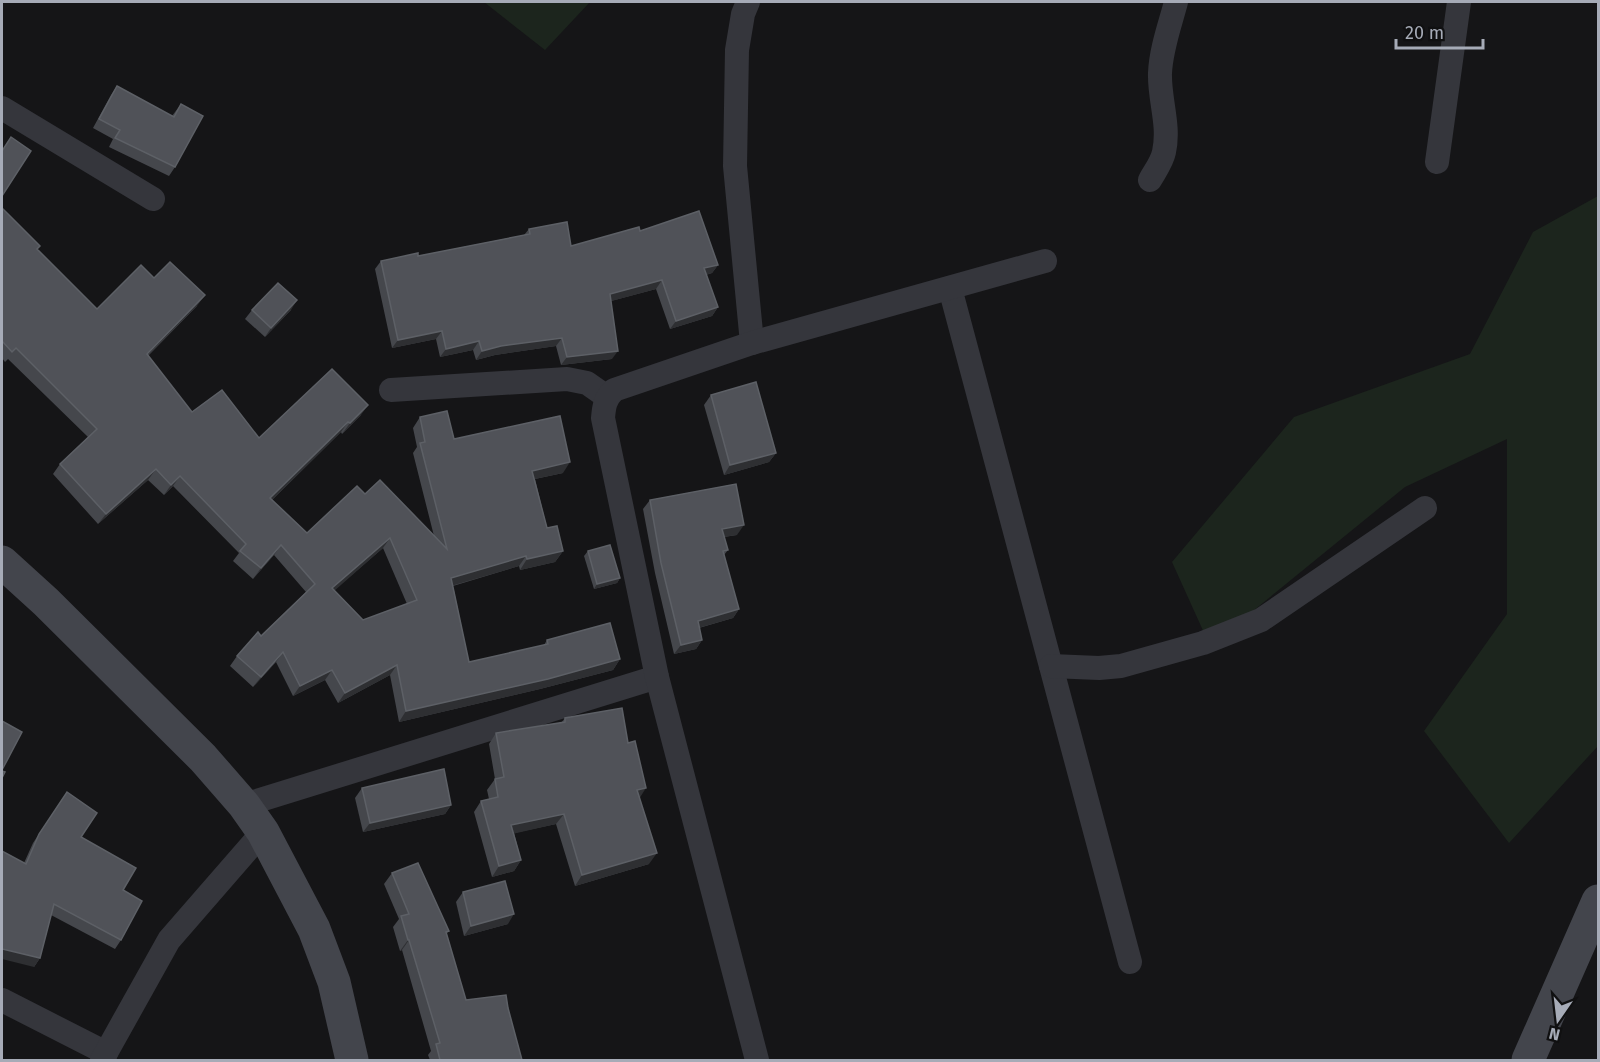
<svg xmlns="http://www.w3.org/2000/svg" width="1600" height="1062" font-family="'Fira Sans',sans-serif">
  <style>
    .green { fill: #1c251d }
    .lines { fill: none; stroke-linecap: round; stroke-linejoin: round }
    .street { stroke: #35363c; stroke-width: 24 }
    .secondary { stroke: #43454c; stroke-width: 33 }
    .wall { fill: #45474c; fill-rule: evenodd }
    .shaded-wall { fill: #2e2f32 }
    .building { fill: #505258; stroke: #5d6066; stroke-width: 1.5; fill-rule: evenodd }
  </style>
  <rect width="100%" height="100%" fill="#151517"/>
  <!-- green -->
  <g class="green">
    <polygon points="484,2 590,2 545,50"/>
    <polygon points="1598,196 1598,746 1509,843 1424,731 1507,614 1507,439 1405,487 1210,646 1172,562 1294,417 1470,354 1533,232"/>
  </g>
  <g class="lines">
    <!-- street -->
    <g class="street">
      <polyline points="748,2 743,14 737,50 735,166 752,343"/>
      <polyline points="2,108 153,199"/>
      <polyline points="1437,162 1459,2"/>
      <path d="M1150 180C1155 171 1162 162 1164 152 1170 125 1159 99 1160 73 1161 49 1170 25 1176 2"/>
      <polyline points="950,288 1130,962"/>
      <polyline points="391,390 567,379 587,383 607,397"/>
      <polyline points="1051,666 1099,668 1121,666 1203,643 1261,620 1425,508"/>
      <polyline points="244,805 657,677"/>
      <polyline points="2,1000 106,1053"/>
      <polyline points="102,1060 169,940 263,832"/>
      <path d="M757 1060 657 677 603 418C604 406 605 399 614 390L752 343 1045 261"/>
    </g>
    <!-- secondary -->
    <g class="secondary">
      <polyline points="2,562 46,602 203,758 244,805 263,832 314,929 334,982 352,1060"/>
      <polyline points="1528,1060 1598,901"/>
    </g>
  </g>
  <!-- wall -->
  <g class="wall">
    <polygon points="117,86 172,116 181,104 175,167 169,176 109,147 113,139 93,128 111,95"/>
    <path d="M2 208 38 250 97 309 154 278 197 306 148 356 192 412 259 438 361 415 342 434 341 432 272 500 307 533 365 494 434 536 413 453 417 447 413 428 420 417 454 439 563 473 535 479 547 528 563 551 555 562 520 570 519 566 453 586 469 662 544 645 547 640 620 659 613 670 540 689 399 722 390 675 338 703 325 680 293 696 276 662 253 687 230 666 237 656 261 636 306 592 274 555 253 579 233 561 239 553 173 486 164 495 148 480 98 524 53 474 60 464 88 437 8 359 5 362 2 358ZM383 548 407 604 363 620 334 590Z"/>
    <polygon points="529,229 571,246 640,231 718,265 712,273 706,275 718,307 712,316 670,329 656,289 611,301 612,359 561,365 556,346 495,355 476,360 473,350 440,357 436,339 392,348 375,269 381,261 418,256 524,235"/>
    <polygon points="252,310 291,310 265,337 245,319"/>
    <polygon points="711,395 776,453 769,462 724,475 704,405"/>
    <polygon points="650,500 737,535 724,537 728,550 724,555 739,609 733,618 699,628 702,640 696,649 674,654 655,573 643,509"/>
    <polygon points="588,551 620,578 617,583 594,589 584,556"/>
    <polygon points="565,718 628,743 639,798 649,864 575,886 556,824 514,833 521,860 514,871 492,877 474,812 481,801 489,799 487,790 495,779 489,744 496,733 561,723"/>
    <polygon points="362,788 451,805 445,814 363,832 355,798"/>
    <polygon points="67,792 81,837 123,890 121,940 115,949 51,915 40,958 34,967 24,863 33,843"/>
    <polygon points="392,873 449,931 446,934 466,1000 508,1008 522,1060 430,1060 428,1055 431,1051 402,950 400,951 393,927 399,919 384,884"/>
    <polygon points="463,892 508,924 464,936 456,902"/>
  </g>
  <!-- shaded-wall -->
  <g class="shaded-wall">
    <polygon points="718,265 712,273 698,277 704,268"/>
    <polygon points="662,280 656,289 604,303 610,294"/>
    <polygon points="205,295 197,306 139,364 147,354"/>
    <polygon points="297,300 291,310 265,337 271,328"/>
    <polygon points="718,307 712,316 670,329 676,321"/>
    <polygon points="442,331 436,339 392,348 398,340"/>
    <polygon points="562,338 556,346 495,355 476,360 482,351 501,346"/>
    <polygon points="479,341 473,350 440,357 446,349"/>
    <polygon points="618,351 612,359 561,365 567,357"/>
    <polygon points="368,405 361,415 342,434 350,423"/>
    <polygon points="348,422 341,432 263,509 270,498"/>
    <polygon points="776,453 769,462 724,475 730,465"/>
    <polygon points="570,462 563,473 525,481 532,471"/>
    <polygon points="156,469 148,480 98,524 106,514"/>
    <polygon points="180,476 173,486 164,495 171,485"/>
    <polygon points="744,525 737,535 715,538 722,529"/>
    <polygon points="390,538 383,548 325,599 332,588"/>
    <polygon points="281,545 274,555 253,579 261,568"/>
    <polygon points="563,551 555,562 520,570 527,559"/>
    <polygon points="526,556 519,566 444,588 451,578"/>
    <polygon points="620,578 617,583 594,589 597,584"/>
    <polygon points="739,609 733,618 691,630 698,621"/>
    <polygon points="702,640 696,649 674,654 681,645"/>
    <polygon points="283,652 276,662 253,687 261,677"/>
    <polygon points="620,659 613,670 540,689 399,722 406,711"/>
    <polygon points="397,665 390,675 338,703 345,693"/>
    <polygon points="332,670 325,680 293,696 300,686"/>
    <polygon points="646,788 639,799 637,790"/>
    <polygon points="451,805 445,814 363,832 370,823"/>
    <polygon points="564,814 556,824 504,836 511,825"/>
    <polygon points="657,853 649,864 575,886 582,875"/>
    <polygon points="521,860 514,871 492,877 499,866"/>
    <polygon points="514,914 508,924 464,936 471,926"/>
    <polygon points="408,940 409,940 402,950 400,951"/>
    <polygon points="2,949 40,958 34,967 2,959"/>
  </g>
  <!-- building -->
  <g class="building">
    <polygon points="117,86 174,117 181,104 203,116 175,167 115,138 120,130 99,119"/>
    <polygon points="11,137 31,151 2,196 2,151"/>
    <path d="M2 208 40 246 37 249 97 309 141 265 154 278 170 262 205 295 147 354 192 412 222 390 259 438 332 369 368 405 350 423 348 422 270 498 307 533 357 486 365 494 380 480 447 549 420 443 425 442 420 417 447 411 454 439 560 416 570 462 532 471 547 528 557 526 563 551 527 559 526 556 451 578 469 662 548 644 547 640 610 623 620 659 548 679 406 711 397 665 345 693 332 670 300 686 283 652 261 677 237 656 258 632 261 636 315 584 281 545 261 568 240 551 246 544 180 476 171 485 156 469 106 514 60 464 97 429 16 348 12 352 2 341ZM390 538 417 600 363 620 332 588Z"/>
    <polygon points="699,211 718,265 704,268 718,307 676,321 662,280 610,294 618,351 567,357 562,338 501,346 482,351 479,341 446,349 442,331 398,340 381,261 418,253 418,256 530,234 529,229 567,222 571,246 639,227 640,231"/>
    <polygon points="278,283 297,300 271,328 252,310"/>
    <polygon points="756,382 776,453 730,465 711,395"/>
    <polygon points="736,484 744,525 722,529 728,550 723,551 739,609 698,621 702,640 681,645 661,563 650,500"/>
    <polygon points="610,545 620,578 597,584 588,551"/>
    <polygon points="622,708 628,743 635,741 646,788 637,790 657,853 582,875 564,814 511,825 521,860 499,866 481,801 498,797 495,779 504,777 496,733 565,722 565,718"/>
    <polygon points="2,721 22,732 2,770"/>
    <polygon points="444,769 451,805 370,823 362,788"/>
    <polygon points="2,771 5,772 2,778"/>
    <polygon points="67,792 97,813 81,837 136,868 123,890 142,901 121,940 54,904 40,958 2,949 2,851 26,864 39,834"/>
    <polygon points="418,863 449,931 446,932 466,1000 506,995 508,1008 522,1060 440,1060 436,1044 440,1043 409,940 408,940 401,916 409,914 392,873"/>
    <polygon points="505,881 514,914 471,926 463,892"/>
  </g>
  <!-- border -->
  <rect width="1600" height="1062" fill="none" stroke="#a6abb7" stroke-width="6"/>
  <!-- north arrow -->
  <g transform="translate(1558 1020) rotate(194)" stroke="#101011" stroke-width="4.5" paint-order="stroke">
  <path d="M0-4.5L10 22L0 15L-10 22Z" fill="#a6abb7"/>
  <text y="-9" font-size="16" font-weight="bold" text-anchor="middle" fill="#a6abb7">N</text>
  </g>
  <!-- scale -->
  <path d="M1396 39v9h87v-9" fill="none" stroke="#a6abb7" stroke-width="3"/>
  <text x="1405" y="39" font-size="18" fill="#a6abb7" stroke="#101011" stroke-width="4.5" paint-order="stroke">20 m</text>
</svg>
